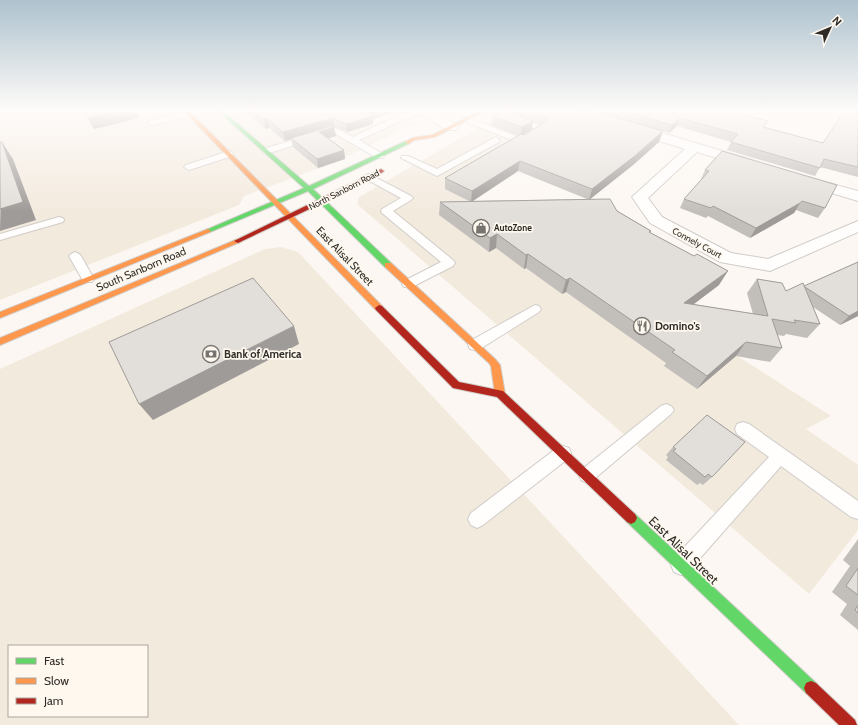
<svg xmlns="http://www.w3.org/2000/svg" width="858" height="725" font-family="Cabin,sans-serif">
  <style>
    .built { fill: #f3eade; fill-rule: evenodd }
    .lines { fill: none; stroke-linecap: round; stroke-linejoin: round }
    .lane-casing { stroke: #d0ccc8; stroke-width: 2 }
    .street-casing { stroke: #d0ccc8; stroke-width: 2 }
    .fast-casing { stroke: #d0ccc8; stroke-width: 2 }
    .slow-casing { stroke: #d0ccc8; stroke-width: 2 }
    .jam-casing { stroke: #d0ccc8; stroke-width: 2 }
    .lane { fill: #fffefd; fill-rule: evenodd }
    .street { fill: #fffefd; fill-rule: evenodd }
    .fast { fill: #63d668; fill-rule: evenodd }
    .slow { fill: #ff974d; fill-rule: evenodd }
    .jam { fill: #b3261e; fill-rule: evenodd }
    .wall { fill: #c2bfbb; fill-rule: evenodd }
    .shaded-wall { fill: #9e9b98 }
    .building { fill: #e2ded9; stroke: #9e9b98 }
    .labels { text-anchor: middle; stroke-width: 3.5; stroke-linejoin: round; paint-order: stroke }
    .far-street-label { font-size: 9px; fill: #2f2c28; stroke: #fff8ef }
    .far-poi-label { font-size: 9px; font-weight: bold; fill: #2f2c28; stroke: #fff8ef; text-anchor: start }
    .street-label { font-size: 11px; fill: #2f2c28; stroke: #fff8ef }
    .poi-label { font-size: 11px; font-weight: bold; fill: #2f2c28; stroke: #fff8ef; text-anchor: start }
    .near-street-label { font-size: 13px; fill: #2f2c28; stroke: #fff8ef }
  </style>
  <rect width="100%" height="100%" fill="#fcf7f2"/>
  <!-- built -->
  <g class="built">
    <polygon points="0,111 323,111 351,131 405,114 419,122 320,169 316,169 244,196 239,205 0,300"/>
    <polygon points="507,111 608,111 471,203 625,284 831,416 806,429 858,465 858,530 809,594 357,204 359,197"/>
    <path d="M281 247 298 252 739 725H0V369L265 249ZM9 646H147V716H9Z"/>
  </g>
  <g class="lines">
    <!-- lane casing -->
    <g class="lane-casing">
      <g id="lane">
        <polygon points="185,111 189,111 192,113 191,115 152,125 148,123 149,121"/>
        <polygon points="416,111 428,111 403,120 359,140 383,154 384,156 383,158 377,158 334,133 269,153 266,154 262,151 263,149 335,128 353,137 397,116"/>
        <polygon points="485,111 496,111 544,127 545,129 522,144 461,120 462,118 468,118 521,138 535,129"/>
        <polygon points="496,137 500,140 499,142 437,176 401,158 402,156 408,156 437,169"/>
        <polygon points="229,151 232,152 233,154 232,156 189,170 184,167 186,165"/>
        <polygon points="369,174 411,196 413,198 411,200 393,211 453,260 455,263 453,266 412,287 404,287 402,284 404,281 441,262 382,213 381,211 382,209 401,198 366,179 364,177 366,175"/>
        <polygon points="59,217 63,218 64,220 63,222 0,240 0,234"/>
        <polygon points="75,252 79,254 81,256 94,279 92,282 84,282 82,279 69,256 71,254"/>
        <polygon points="535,305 539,306 541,309 539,312 480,349 475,350 470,349 468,345 470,341"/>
        <polygon points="666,404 671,406 674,410 671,414 593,480 587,483 581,480 579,475 581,470 661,406"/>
        <polygon points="743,422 749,424 858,501 858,519 851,517 781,466 688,572 681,575 674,572 671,565 674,558 769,457 737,434 735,429 737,424"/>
        <polygon points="563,446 569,448 571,453 569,458 483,525 477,528 471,525 468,519 471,513 557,448"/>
      </g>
    </g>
    <!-- street casing -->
    <g class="street-casing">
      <g id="street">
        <polygon points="417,111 432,111 456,124 458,127 456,130 448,130 419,114"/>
        <polygon points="570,111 589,111 752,160 754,163 752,166 747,167 697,152 648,198 662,217 731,253 768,259 858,221 858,232 770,271 720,262 650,223 632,197 685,149 572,114"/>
        <polygon points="807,177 858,191 858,201 802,184 800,181 802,178"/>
      </g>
    </g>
    <!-- fast casing -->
    <g class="fast-casing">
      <g id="fast">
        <polygon points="218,111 223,111 309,186 406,141 410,141 410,143 313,189 391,263 391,267 385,267 308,191 210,232 206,232 206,230 304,188"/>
        <polygon points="631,512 635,514 816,683 818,688 816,693 811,695 806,693 627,522 625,518 627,514"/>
      </g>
    </g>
    <!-- slow casing -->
    <g class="slow-casing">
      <g id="slow">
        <polygon points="184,111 189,111 382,306 383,308 382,310 376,310"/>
        <polygon points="479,111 485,111 435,137 415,140 408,144 405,142 412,138 432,135"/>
        <polygon points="208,229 211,231 210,232 0,318 0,312"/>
        <polygon points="238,239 242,241 240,242 0,345 0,338"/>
        <polygon points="385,263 391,263 495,359 500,365 505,394 503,397 500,398 497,397 495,394 491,366 489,363 385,267"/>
      </g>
    </g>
    <!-- jam casing -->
    <g class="jam-casing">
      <g id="jam">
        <polygon points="381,169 384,171 383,172 337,196 240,242 238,243 234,241"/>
        <polygon points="379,305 382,306 459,382 503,391 635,514 637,518 635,522 631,524 627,522 497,397 453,388 376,310 375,308"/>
        <polygon points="811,681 816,683 855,720 857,725 839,725 806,693 804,688 806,683"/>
      </g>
    </g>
    <!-- lane -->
    <use href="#lane" class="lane"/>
    <!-- street -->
    <use href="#street" class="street"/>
    <!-- fast -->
    <use href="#fast" class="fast"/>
    <!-- slow -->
    <use href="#slow" class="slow"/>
    <!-- jam -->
    <use href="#jam" class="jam"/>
  </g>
  <!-- wall -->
  <g class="wall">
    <polygon points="83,111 135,111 139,118 94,129"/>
    <polygon points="245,111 400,111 373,119 373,124 347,132 334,127 336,136 328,138 344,150 345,159 318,168 293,147 291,139 285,141 269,128 266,129"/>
    <path d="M511 111H729L765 127 823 143 858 111V177L820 167 815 176 727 150 731 142 677 126 669 133 663 131 659 142 633 165 590 199 617 211 651 231 650 233 719 285 693 304 753 314 747 293 757 279 786 291 804 286 858 262V316L840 325 813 307 820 324 807 338 786 334 784 336 777 335 782 348 770 362 736 356 697 389 664 366 666 363 566 292 562 294 526 268 524 269 496 248 489 252 439 215 440 202 469 201 445 189V178L519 136 491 125 492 116 511 113ZM533 122 541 124 524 135H523L532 129ZM518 171 587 199 473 201Z"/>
    <polygon points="705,170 825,208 818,218 796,210 794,213 750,238 708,216 706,218 680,208 684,199 702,179 701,179"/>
    <polygon points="673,447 712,477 703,485 700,483 697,485 666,460 668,457 666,455"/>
    <polygon points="858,539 858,630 840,615 847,604 832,592 850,566 843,560"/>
  </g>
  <!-- shaded-wall -->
  <g class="shaded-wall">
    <polygon points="120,111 135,111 139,118 94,129 88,118"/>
    <polygon points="371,111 400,111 373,119 373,124 347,132 346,124 367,112"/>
    <polygon points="333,118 335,127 292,139 291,138 291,139 285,141 283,132"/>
    <polygon points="680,118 677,126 669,133 672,125"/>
    <polygon points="267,119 269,128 266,129 264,120"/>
    <polygon points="533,121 532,129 521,136 522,127"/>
    <polygon points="334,127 336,136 320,141 319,132"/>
    <polygon points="663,131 659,142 633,165 589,200 592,189"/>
    <polygon points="2,142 13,159 36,220 0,231"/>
    <polygon points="344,150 345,159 318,168 317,159"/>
    <polygon points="520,161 518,171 471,202 472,191"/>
    <polygon points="800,203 794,213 750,238 756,228"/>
    <polygon points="497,234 496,248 489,252 490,238"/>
    <polygon points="528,254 526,268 524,269 526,255"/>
    <polygon points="728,271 719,285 677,317 684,303"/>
    <polygon points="570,278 566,292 562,294 566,280"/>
    <polygon points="858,311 858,316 840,325 849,316"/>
    <polygon points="294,326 299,344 153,420 139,404"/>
    <polygon points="746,342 736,356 697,389 707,376"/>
  </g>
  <!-- building -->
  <g class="building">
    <polygon points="84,111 120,111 88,118"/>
    <polygon points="252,111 371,111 367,112 373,116 346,124 333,118 283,132 267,119 264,120"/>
    <polygon points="502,111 505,111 533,121 522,127 492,116"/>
    <polygon points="532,111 595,111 663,131 636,155 592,189 520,161 472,191 445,178 521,134 524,135 548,120 546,116"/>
    <polygon points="623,111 729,111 768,121 763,127 823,143 844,111 858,111 858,167 824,159 820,168 731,142 738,134 680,118 672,125"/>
    <polygon points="332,126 334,127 319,132 344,150 317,159 291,138"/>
    <polygon points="0,142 2,142 23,202 0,209"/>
    <polygon points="722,151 837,185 825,208 802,201 800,203 756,228 713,206 711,208 684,199 709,171 705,170"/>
    <polygon points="610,199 617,211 651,231 649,232 694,256 697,254 728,271 684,303 768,316 757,279 782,283 786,291 803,283 820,324 794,320 796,323 772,319 782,348 746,342 707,376 672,352 675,350 570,278 566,280 528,254 526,255 497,234 490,238 440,202"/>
    <polygon points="858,262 858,311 849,316 805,287 804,286"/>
    <polygon points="253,278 294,326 139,404 109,342"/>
    <polygon points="707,415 745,442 712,477 708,474 705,477 673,451 676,449 673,447"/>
    <polygon points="858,568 858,595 846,586"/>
    <polygon points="858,605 858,613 855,610"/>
  </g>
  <!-- sky -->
  <linearGradient id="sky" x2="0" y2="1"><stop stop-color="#aec2ce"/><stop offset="0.52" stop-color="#fefbf9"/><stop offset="1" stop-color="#fefbf9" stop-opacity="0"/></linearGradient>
  <rect width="858" height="212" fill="url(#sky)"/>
  <!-- icons -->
  <defs>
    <g id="shop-ring" transform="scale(0.9)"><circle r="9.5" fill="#fff8ef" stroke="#77736f" stroke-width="1.5"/><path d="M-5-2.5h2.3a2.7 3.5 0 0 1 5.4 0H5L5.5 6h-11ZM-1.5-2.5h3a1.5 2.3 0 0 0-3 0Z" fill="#77736f"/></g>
    <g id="restaurant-ring" transform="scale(0.9)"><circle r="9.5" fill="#fff8ef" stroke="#77736f" stroke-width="1.5"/><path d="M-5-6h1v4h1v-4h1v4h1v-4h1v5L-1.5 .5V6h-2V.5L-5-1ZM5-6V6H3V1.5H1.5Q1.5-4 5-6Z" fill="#77736f"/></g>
    <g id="bank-ring" transform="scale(0.9)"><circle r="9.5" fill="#fff8ef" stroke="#77736f" stroke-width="1.5"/><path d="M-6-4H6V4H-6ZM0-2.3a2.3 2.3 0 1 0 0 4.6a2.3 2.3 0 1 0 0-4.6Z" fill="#77736f"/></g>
  </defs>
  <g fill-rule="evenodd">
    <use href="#shop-ring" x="481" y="228"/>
    <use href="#restaurant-ring" x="642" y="326"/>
    <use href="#bank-ring" x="211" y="354"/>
  </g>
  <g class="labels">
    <!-- far-street labels -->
    <g class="far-street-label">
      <text transform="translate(344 190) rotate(-27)" y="3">North Sanborn Road</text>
      <text transform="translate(697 243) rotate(28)" y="3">Connely Court</text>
    </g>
    <!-- far-poi labels -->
    <g class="far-poi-label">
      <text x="494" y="231">AutoZone</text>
    </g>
    <!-- street labels -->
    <g class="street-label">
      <text transform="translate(345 256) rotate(46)" y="4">East Alisal Street</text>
      <text transform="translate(141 269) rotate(-23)" y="4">South Sanborn Road</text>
    </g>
    <!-- poi labels -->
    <g class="poi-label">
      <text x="655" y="330">Domino's</text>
      <text x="224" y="358">Bank of America</text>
    </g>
    <!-- near-street labels -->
    <g class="near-street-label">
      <text transform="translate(684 550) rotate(44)" y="5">East Alisal Street</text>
    </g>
  </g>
  <!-- legend -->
  <rect x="8" y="645" width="140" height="72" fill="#fff8ef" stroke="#aca69f"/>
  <rect x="16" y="658" width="20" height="6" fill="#63d668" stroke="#aca69f"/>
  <text x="44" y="665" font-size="12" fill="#2f2c28">Fast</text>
  <rect x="16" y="678" width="20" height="6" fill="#ff974d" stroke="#aca69f"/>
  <text x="44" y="685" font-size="12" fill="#2f2c28">Slow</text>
  <rect x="16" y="698" width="20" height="6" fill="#b3261e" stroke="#aca69f"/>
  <text x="44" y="705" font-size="12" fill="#2f2c28">Jam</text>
  <!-- north arrow -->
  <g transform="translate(830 28) rotate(46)" stroke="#fff8ef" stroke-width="3" paint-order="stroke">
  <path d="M0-3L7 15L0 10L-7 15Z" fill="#2f2c28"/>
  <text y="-6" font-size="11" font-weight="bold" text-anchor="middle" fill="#2f2c28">N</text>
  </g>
</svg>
